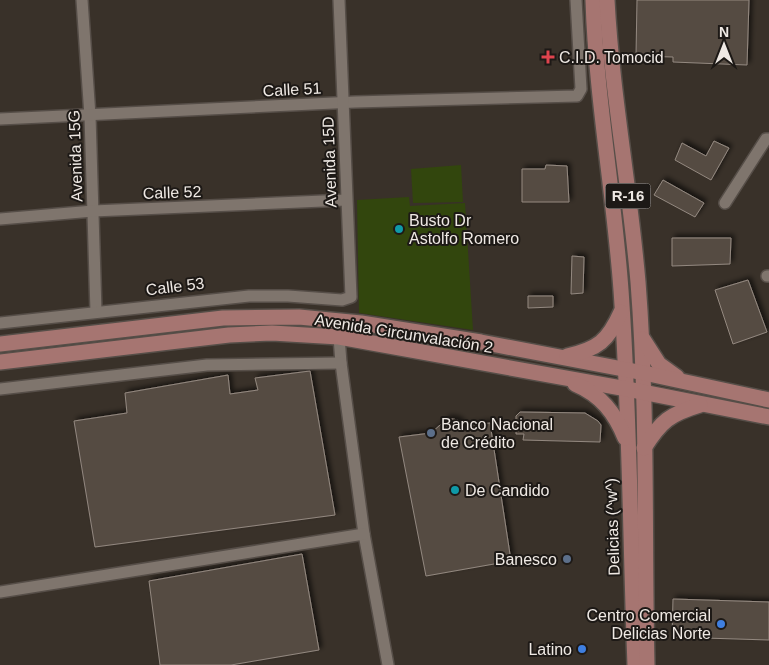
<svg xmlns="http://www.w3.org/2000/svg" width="769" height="665" font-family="Helvetica,sans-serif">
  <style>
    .green { fill: #32460d }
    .building { fill: #544b43; stroke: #948980; filter: url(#shadow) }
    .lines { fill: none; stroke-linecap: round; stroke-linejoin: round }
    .minor-casing { stroke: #564e48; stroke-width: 14 }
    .major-casing { stroke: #564e48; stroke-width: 18 }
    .minor { stroke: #7f756d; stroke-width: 11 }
    .major { stroke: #a67571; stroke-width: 15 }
    .health-dot { fill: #e0444e; stroke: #1d1916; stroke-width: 2 }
    .culture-dot { fill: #0f9aa8; stroke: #1d1916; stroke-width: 2 }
    .service-dot { fill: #5c6f8a; stroke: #1d1916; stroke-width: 2 }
    .shop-dot { fill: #3f7fe0; stroke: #1d1916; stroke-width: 2 }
    .labels { text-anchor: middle; stroke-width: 4; stroke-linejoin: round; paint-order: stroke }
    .shield { fill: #1d1916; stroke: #b0aba6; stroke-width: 1 }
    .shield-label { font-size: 15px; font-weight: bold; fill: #efe9e4 }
    .poi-label { font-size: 16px; fill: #efe9e4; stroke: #1d1916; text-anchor: start }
    .street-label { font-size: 16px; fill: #efe9e4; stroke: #1d1916 }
  </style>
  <defs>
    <filter id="shadow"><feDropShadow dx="3" dy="-3" stdDeviation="2.5" flood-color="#0009"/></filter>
  </defs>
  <rect width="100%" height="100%" fill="#393129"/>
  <!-- green -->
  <g class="green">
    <polygon points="461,165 463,202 413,203 411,169"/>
    <polygon points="409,197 410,206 465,203 473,330 359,313 357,200"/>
  </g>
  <!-- building -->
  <g class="building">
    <polygon points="637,0 749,0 747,65 673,62 673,57 636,56"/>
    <polygon points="714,141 729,148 711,180 675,160 682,143 706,156"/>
    <polygon points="546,165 567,166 569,202 522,202 522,169 545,169"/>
    <polygon points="663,180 704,203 695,217 654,195"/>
    <polygon points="672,238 731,238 730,264 672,266"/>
    <polygon points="572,256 584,257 583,293 571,294"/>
    <polygon points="748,280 767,332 733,344 715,290"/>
    <polygon points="528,296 553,296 553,307 528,308"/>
    <polygon points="310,371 335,515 95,547 74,421 127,413 125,393 228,375 230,394 258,390 255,378"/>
    <polygon points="520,412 585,413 598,421 601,425 600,442 523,440 524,434 516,434 516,416"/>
    <polygon points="448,418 458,420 464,426 490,423 511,561 426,576 399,437 431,433"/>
    <polygon points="302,554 319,650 231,665 160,665 149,581"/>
    <polygon points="673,599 769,602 769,640 672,637"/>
  </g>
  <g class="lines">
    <!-- minor casing -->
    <g class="minor-casing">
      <g id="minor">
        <polyline points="82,0 90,116 96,312"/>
        <polyline points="0,119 355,102 577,96 581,89 576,0"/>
        <polyline points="725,203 766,139 769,139"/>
        <polyline points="0,219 93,211 346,200"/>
        <polyline points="767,276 769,276"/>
        <polyline points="0,323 249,296 288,296 342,300 351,297 339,0"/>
        <polyline points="361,323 339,337 341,363 364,534 388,665"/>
        <polyline points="0,389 207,365 341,363"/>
        <polyline points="0,592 364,534"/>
      </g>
    </g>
    <!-- major casing -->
    <g class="major-casing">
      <g id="major">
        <path d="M593 0C596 97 614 193 621 290 630 415 630 540 635 665"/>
        <path d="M607 0C612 95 630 188 638 282 648 410 644 537 647 665"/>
        <polyline points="643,339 659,364 677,377"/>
        <polyline points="0,344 223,318 299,317 361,323 481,342 644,373 769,400"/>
        <path d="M567 356C598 349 608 341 621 312"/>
        <polyline points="0,362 229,335 272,333 339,337 627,389 769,417"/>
        <path d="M575 384C601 395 615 413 625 438"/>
        <path d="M644 448C661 421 670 414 700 405"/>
      </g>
    </g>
    <!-- minor -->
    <use href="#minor" class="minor"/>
    <!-- major -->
    <use href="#major" class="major"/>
  </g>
  <!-- markers -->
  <path class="health-dot" d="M545.5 49.5h5v5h5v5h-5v5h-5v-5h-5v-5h5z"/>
  <g class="culture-dot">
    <circle cx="399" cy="229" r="5"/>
    <circle cx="455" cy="490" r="5"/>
  </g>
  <g class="service-dot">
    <circle cx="431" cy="433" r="5"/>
    <circle cx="567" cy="559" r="5"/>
  </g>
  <g class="shop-dot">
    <circle cx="721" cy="624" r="5"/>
    <circle cx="582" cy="649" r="5"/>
  </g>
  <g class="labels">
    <!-- shield labels -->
    <rect class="shield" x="605.5" y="183.5" width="45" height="25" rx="4"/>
    <g class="shield-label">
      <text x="628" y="201">R-16</text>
    </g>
    <!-- poi labels -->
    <g class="poi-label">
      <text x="559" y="63">C.I.D. Tomocid</text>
      <text x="409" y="226">Busto Dr<tspan x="409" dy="18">Astolfo Romero</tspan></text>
      <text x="441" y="430">Banco Nacional<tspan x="441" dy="18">de Crédito</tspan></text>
      <text x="465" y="496">De Candido</text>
      <text x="557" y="565" text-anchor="end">Banesco</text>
      <text x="711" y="621" text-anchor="end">Centro Comercial<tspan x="711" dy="18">Delicias Norte</tspan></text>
      <text x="572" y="655" text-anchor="end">Latino</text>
    </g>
    <!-- street labels -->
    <g class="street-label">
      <text transform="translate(292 89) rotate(-3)" y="6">Calle 51</text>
      <text transform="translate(75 156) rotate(-92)" y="6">Avenida 15G</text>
      <text transform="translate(329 162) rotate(-92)" y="6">Avenida 15D</text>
      <text transform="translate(172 192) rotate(-2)" y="6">Calle 52</text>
      <text transform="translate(175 286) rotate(-7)" y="6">Calle 53</text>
      <text transform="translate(404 333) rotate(9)" y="6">Avenida Circunvalación 2</text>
      <text transform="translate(612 527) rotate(-92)" y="6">Delicias (^w^)</text>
    </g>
  </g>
  <!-- north arrow -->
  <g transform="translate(724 45)" stroke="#1d1916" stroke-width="4" paint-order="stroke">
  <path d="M0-4L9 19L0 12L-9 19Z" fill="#efe9e4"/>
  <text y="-8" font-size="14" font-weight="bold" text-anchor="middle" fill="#efe9e4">N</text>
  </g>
</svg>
